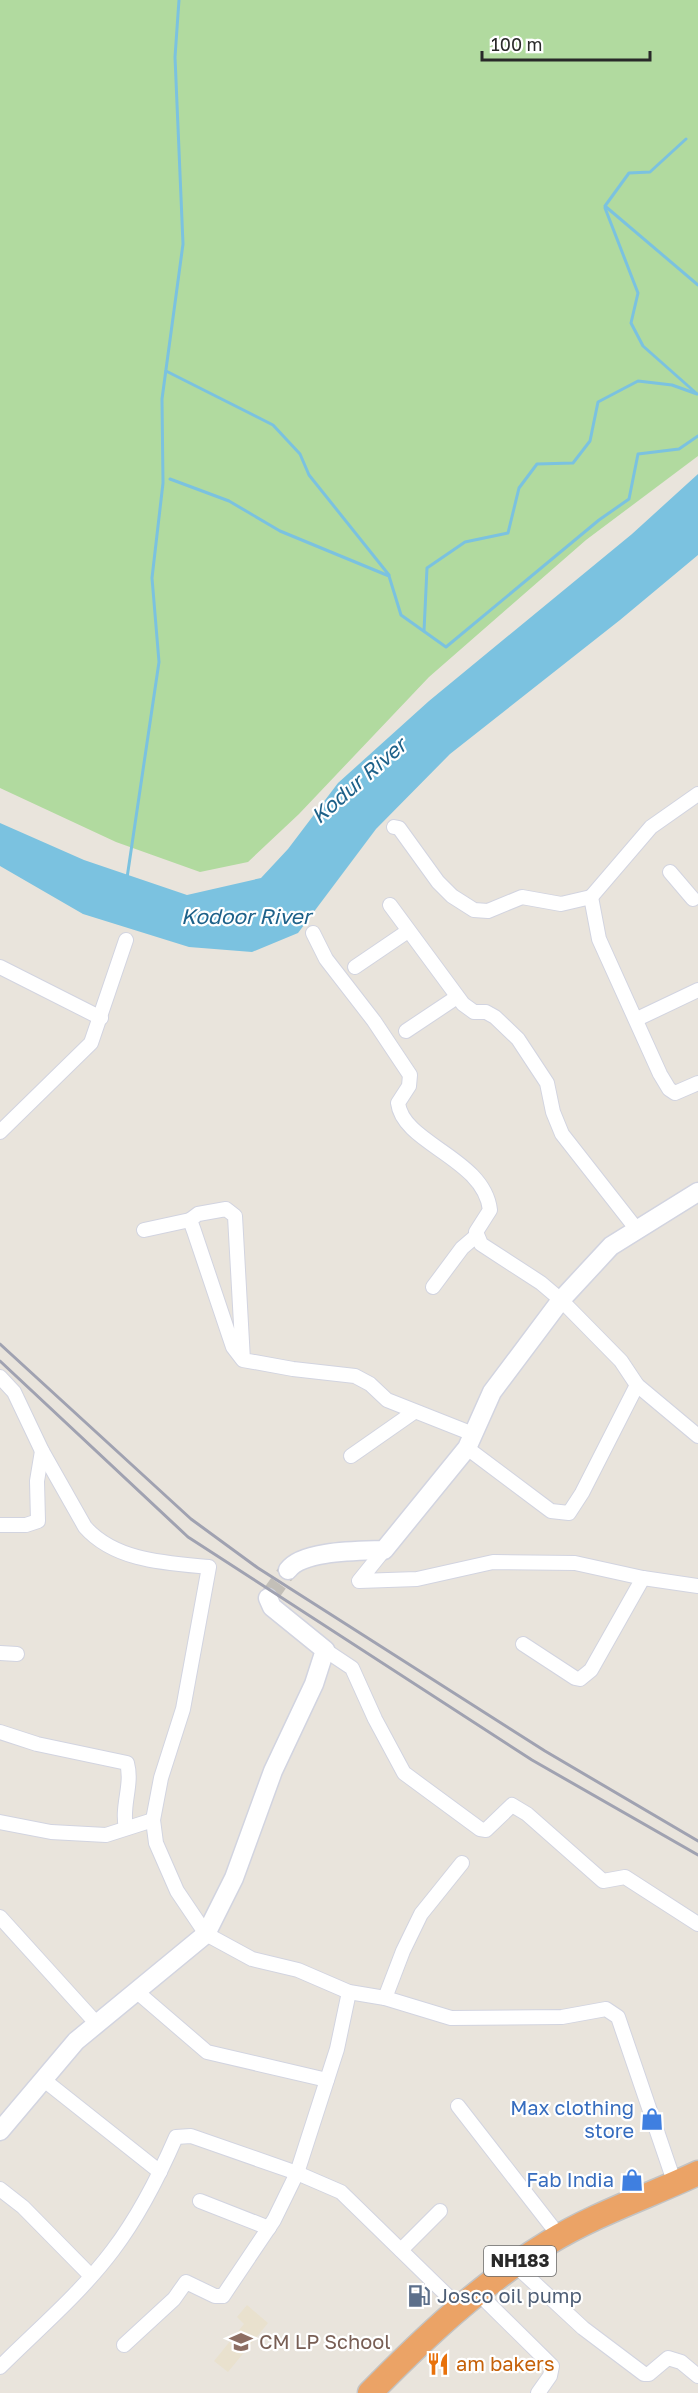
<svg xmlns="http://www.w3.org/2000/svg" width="698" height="2393" font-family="'Golos Text',sans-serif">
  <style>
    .education { fill: #e9e1ce }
    .green { fill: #b1da9f }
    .water { fill: #7bc2e0 }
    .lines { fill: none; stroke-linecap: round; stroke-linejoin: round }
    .stream { stroke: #7bc2e0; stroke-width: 3 }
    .secondary-tunnel { stroke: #c3bfb8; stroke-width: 18; stroke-dasharray: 18 9; stroke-linecap: butt }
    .street-casing { stroke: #d2d4e0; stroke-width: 16 }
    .secondary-casing { stroke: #d2d4e0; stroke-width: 21 }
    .highway-casing { stroke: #c3c3c3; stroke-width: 27 }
    .street { stroke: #fff; stroke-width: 14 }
    .secondary { stroke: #fff; stroke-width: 18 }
    .highway { stroke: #eba366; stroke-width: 24 }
    .rail { stroke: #a0a2b1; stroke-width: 3 }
    .labels { text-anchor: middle; stroke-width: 4.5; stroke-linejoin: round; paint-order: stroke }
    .shield { fill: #fff; stroke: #696969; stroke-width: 1.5 }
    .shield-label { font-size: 18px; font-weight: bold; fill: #292929 }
    .shop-label { font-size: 20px; fill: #366cbe; stroke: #fff; text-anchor: end }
    .service-label { font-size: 20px; fill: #4e5e75; stroke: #fff; text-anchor: start }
    .education-label { font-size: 20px; fill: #785e54; stroke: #fff; text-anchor: start }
    .food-label { font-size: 20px; fill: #c56008; stroke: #fff; text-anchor: start }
    .water-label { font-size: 21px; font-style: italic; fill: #1d6189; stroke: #fff }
  </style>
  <rect width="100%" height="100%" fill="#e9e4dc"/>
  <!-- education -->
  <polygon class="education" points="247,2305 268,2323 228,2372 214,2361 244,2324 237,2317"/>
  <!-- green -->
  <polygon class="green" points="0,0 698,0 698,456 586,540 429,677 299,814 248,862 200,872 116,842 0,788"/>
  <!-- water -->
  <polygon class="water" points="698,474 698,555 620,620 450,754 376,829 298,933 252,952 189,947 83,914 0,866 0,823 84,860 187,895 261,878 288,849 338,783 429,701 632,534"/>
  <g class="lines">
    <!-- stream -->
    <g class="stream">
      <polyline points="686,139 650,172 629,173 605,206 698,285"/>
      <polyline points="605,208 638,293 631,323 643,346 696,393"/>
      <polyline points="166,371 273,425 300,454 309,475 389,575"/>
      <polyline points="170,479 229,501 280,531 389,576 401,615 446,647 599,520 629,499 638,454 679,449 698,436"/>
      <polyline points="424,631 427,568 465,542 508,533 519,488 537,464 573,463 590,441 598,402 638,381 672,385 697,394"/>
      <polyline points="127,878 159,662 152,578 163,483 162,399 183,244 175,57 179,0"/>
    </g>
    <!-- secondary-tunnel -->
    <polyline class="secondary-tunnel" points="268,1598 288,1570"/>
    <!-- street casing -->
    <g class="street-casing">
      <g id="street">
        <polyline points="394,827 399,828 438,882 452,896 474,910 488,911 522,897 561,904 591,897 599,939 660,1074 669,1089 675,1093 698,1083"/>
        <polyline points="670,872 693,899"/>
        <polyline points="591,897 651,827 698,794"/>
        <polyline points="390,905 463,1004 474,1012 486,1012 495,1017 518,1039 547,1083 553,1112 562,1134 638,1231"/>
        <path d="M313 933 326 959 374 1021 410 1075 409 1086 398 1103C403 1144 484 1158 490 1210L476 1232 481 1244 541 1283 561 1300 621 1361 637 1385 698 1436"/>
        <polyline points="0,967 101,1018"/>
        <polyline points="355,967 408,931"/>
        <polyline points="637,1019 698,990"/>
        <polyline points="406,1031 457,997"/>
        <polyline points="0,1132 91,1043 126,940"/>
        <polyline points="144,1230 190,1220"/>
        <polyline points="433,1287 462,1248 476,1236"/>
        <polyline points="243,1360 235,1216 226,1209 198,1214 190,1220 194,1231 233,1347 243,1360 293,1369 355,1376 370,1384 387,1400 473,1434"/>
        <path d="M0 1377 14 1392 42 1451 85 1527C115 1561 166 1563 209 1567L183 1709 161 1778 153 1820 156 1843 177 1891 206 1934 252 1959 298 1970 349 1992 385 1998 451 2018 562 2017 606 2009 618 2017 675 2184"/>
        <polyline points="467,1448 551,1511 569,1513 582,1493 637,1385"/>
        <polyline points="351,1456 414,1412"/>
        <polyline points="0,1525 26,1525 38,1521 37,1481 42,1451"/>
        <polyline points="384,1550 359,1581 417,1579 493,1562 575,1563 643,1578 698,1586"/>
        <polyline points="523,1644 575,1678 580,1679 591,1670 643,1578"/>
        <polyline points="325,1650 352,1668 375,1719 404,1773 480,1829 486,1830 512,1805 527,1814 603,1881 625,1877 698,1924"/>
        <polyline points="0,1653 17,1654"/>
        <path d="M0 1732 37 1744 127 1763C133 1785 121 1806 126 1828"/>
        <polyline points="0,1822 51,1832 106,1835 153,1820"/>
        <polyline points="0,1917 97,2024"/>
        <polyline points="136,1991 207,2052 327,2080"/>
        <polyline points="385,1998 403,1951 421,1914 462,1863"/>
        <polyline points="44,2080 160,2172"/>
        <polyline points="458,2106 560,2237"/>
        <polyline points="0,2189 23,2207 91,2276"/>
        <polyline points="200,2201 269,2228"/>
        <polyline points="401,2250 440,2211"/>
        <polyline points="515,2265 583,2328 644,2374 649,2374 668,2358 681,2362 698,2376"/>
        <polyline points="477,2292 552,2366 550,2376 538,2393"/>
        <polyline points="124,2345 174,2299 186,2282 215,2296 223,2296 274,2220 297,2173 337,2049 349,1992"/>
        <path d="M0 2367C38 2329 80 2294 113 2250 138 2217 159 2176 176 2137L191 2136 297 2173 341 2192 460 2308"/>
      </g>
    </g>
    <!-- secondary casing -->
    <g class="secondary-casing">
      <g id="secondary">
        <path d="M288 1570C302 1550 360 1551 384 1550L467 1448 492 1392 561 1300 611 1246 698 1192"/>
        <polyline points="0,2131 76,2041 206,1934 234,1878 273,1771 314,1684 325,1650 272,1607 268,1598"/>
      </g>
    </g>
    <!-- highway casing -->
    <g class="highway-casing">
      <path id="highway" d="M370 2393C424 2338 482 2283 548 2243 595 2214 649 2196 698 2173"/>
    </g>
    <!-- street -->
    <use href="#street" class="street"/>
    <!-- secondary -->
    <use href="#secondary" class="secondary"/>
    <!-- highway -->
    <use href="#highway" class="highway"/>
    <!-- rail -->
    <g class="rail">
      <polyline points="0,1344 191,1519 258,1568 545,1751 698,1841"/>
      <polyline points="0,1361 188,1537 532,1760 698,1855"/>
    </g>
  </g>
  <!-- icons -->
  <defs>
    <g id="shop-bare" transform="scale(1.8)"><path d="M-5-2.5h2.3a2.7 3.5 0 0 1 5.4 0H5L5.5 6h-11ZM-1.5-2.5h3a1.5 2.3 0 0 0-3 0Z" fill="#3f7fe0" stroke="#fff" stroke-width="2.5" paint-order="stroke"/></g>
    <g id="fuel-bare" transform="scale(1.8)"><path d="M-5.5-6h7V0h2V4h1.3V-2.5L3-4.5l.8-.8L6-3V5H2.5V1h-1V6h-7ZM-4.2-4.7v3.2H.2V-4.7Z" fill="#5c6f8a" stroke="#fff" stroke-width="2.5" paint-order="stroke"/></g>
    <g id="school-bare" transform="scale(1.8)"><path d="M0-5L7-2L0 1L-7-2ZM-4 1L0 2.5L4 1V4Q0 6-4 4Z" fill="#8d6e63" stroke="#fff" stroke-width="2.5" paint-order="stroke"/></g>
    <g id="restaurant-bare" transform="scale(1.8)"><path d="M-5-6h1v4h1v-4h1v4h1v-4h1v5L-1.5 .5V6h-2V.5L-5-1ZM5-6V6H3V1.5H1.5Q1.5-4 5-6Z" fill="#e8710a" stroke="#fff" stroke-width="2.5" paint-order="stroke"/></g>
  </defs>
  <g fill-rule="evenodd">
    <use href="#shop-bare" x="652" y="2119"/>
    <use href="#shop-bare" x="632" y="2180"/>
    <use href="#fuel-bare" x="419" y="2296"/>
    <use href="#school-bare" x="241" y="2342"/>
    <use href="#restaurant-bare" x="438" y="2364"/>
  </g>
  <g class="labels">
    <!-- shield labels -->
    <rect class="shield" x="484" y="2246" width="72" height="30" rx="4.5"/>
    <g class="shield-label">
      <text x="520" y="2267">NH183</text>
    </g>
    <!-- shop labels -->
    <g class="shop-label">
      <text x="634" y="2115">Max clothing<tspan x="634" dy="23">store</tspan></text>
      <text x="614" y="2187">Fab India</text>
    </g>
    <!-- service labels -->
    <g class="service-label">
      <text x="437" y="2303">Josco oil pump</text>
    </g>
    <!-- education labels -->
    <g class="education-label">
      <text x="259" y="2349">CM LP School</text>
    </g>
    <!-- food labels -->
    <g class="food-label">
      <text x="456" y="2371">am bakers</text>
    </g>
    <!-- water labels -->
    <g class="water-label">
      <text transform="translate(359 781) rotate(-41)" y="7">Kodur River</text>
      <text x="246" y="924">Kodoor River</text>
    </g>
  </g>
  <!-- scale -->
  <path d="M482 51v9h168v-9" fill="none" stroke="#292929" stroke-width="3"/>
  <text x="491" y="51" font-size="18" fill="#292929" stroke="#ffffff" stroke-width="4.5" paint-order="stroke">100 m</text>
</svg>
